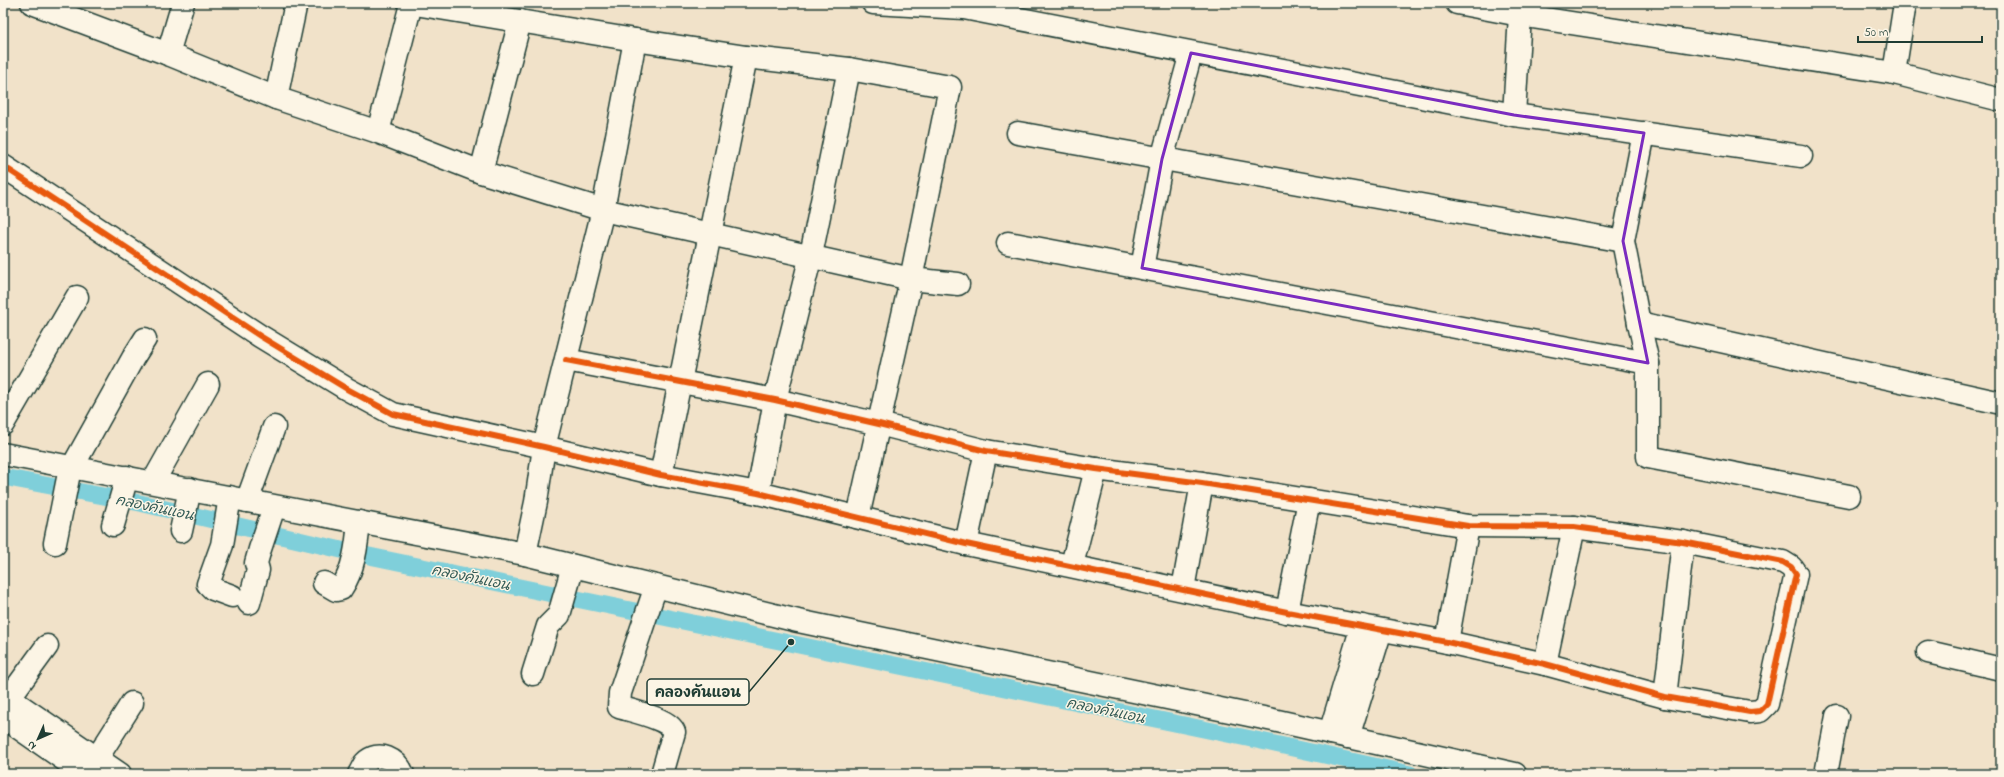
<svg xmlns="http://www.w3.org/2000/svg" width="2004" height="777" font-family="'Indie Flower','Playpen Sans Thai',sans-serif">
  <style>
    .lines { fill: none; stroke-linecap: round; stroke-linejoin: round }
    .canal { stroke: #7fcfda; stroke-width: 17 }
    .minor-casing { stroke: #1f3d34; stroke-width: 25 }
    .minor { stroke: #fcf5e5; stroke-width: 22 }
    .cycleway-casing { stroke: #fcf5e5; stroke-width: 8 }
    .cycleway { stroke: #e8590c; stroke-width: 6 }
    .marked { fill: none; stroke: #7b2cbf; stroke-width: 3; stroke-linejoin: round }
    .labels { text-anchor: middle; stroke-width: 3; stroke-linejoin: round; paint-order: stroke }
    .water-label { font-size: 14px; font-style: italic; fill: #325a55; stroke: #fcf5e5 }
    .leader { fill: none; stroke: #1f3d34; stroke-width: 1.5 }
    .callout-dot { fill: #1f3d34; stroke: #fcf5e5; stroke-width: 1.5 }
    .callout { fill: #fcf5e5; stroke: #1f3d34; stroke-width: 1.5 }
    .callout-label { font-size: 14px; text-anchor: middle; font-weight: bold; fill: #1f3d34 }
  </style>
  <rect width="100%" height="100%" fill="#f1e2c9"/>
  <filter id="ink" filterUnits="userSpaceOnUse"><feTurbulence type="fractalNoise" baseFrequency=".025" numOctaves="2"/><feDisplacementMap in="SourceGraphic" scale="8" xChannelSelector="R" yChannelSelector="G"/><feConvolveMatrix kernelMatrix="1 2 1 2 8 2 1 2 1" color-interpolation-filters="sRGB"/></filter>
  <g filter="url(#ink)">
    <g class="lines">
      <!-- canal -->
      <polyline class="canal" points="3,477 140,503 350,552 1266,742 1410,774"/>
      <!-- minor casing -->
      <g class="minor-casing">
        <g id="minor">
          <polyline points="32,3 168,54 276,98 378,132 481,172 603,210 911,279 958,284"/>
          <polyline points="409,3 635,40 746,57 849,69 950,87 911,279 858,517"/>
          <polyline points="873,3 964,8 1514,115 1801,156"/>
          <polyline points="1457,3 1520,15 1894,73 2001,100"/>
          <polyline points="168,54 183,3"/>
          <polyline points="1894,73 1905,3"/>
          <polyline points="276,98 296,3"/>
          <polyline points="1514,115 1520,15 1522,3"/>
          <polyline points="378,132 411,4"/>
          <polyline points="1018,133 1623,241"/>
          <polyline points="1644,133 1623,241 1639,323 1648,363 1648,457 1849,496"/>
          <polyline points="3,166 260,336 347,389 393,414 544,447 661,475 758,493 966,544 1287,612 1447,642 1545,664 1665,697 1750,712 1760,711 1767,704 1796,574 1791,567 1783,562 1683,542 1574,527 1468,526 1202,483 1096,469 986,451 879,424 775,400 566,360"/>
          <polyline points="481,172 520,21"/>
          <polyline points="1008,243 1648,363"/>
          <polyline points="1142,268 1162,159 1191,53"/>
          <polyline points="1639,323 2001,403"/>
          <polyline points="3,424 77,297"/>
          <polyline points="3,454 525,554 798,621 1273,720 1515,774"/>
          <polyline points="661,475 746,57"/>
          <polyline points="153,482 208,384"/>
          <polyline points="758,493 775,400 811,255 849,69"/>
          <polyline points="230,497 222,545 208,584 213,589 232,596"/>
          <polyline points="247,501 274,427"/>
          <polyline points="113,525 127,477"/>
          <polyline points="181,531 190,489"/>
          <polyline points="55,543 69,473 133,358 145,339"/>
          <polyline points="966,544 986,451"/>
          <polyline points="525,554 536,502 544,447 603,210 635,40"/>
          <polyline points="1072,565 1096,469"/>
          <path d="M324 583 336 590 341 589C354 570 357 544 359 522"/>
          <path d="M656 586 620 693 619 707C632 711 670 719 674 732L662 774"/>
          <polyline points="1183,589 1202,483"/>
          <polyline points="249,603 258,570 256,563 260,549 274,507"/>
          <polyline points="1287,612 1309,500"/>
          <polyline points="1447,642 1468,526"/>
          <polyline points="1928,652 2001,669"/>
          <polyline points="1545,664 1574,527"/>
          <polyline points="533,674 548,626 559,615 573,566"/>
          <polyline points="3,694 120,774"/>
          <polyline points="1665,697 1683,542"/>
          <polyline points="9,698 47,646"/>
          <polyline points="3,717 85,774"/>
          <polyline points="1330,733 1362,626"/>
          <polyline points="1348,737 1381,630"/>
          <polyline points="97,758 132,703"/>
          <path d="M359 774C361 771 363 766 365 763 379 749 397 760 403 774"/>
          <polyline points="1826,774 1837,716"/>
        </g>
      </g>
      <!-- minor -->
      <use href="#minor" class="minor"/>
      <!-- cycleway casing -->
      <g class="cycleway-casing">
        <polyline id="cycleway" points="3,166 260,336 347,389 393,414 544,447 661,475 758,493 966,544 1287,612 1447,642 1545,664 1665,697 1750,712 1760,711 1767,704 1796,574 1791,567 1783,562 1683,542 1574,527 1468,526 1202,483 1096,469 986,451 879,424 775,400 566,360"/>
      </g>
      <!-- cycleway -->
      <use href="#cycleway" class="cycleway"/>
    </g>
  </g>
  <!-- marked area -->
  <path class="marked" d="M1191 53 1514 115 1644 133 1623 241 1648 363 1142 268 1162 159Z"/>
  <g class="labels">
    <!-- water labels -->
    <g class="water-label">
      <text transform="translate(155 507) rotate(12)" y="5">คลองคันแอน</text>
      <text transform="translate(471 577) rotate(12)" y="5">คลองคันแอน</text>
      <text transform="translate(1106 710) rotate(12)" y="5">คลองคันแอน</text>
    </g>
  </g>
  <!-- callouts -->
  <path class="leader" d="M791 642L749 692"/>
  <circle class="callout-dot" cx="791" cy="642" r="4"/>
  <rect class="callout" x="647" y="679" width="102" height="26" rx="4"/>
  <g class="callout-label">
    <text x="698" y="697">คลองคันแอน</text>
  </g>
  <!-- margin -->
  <rect width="2004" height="777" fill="none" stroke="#fcf5e5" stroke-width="16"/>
  <rect x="8" y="8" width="1988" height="761" fill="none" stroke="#1f3d34" stroke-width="1.5" filter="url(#ink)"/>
  <!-- north arrow -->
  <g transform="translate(38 739) rotate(225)" stroke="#fcf5e5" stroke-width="3" paint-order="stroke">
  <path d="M0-3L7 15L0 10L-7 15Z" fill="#1f3d34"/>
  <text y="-6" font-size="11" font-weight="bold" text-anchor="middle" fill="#1f3d34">N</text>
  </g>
  <!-- scale -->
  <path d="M1858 36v6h124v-6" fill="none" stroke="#1f3d34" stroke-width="2"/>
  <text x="1864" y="36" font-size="12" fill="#1f3d34" stroke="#fcf5e5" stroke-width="3" paint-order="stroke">50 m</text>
</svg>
